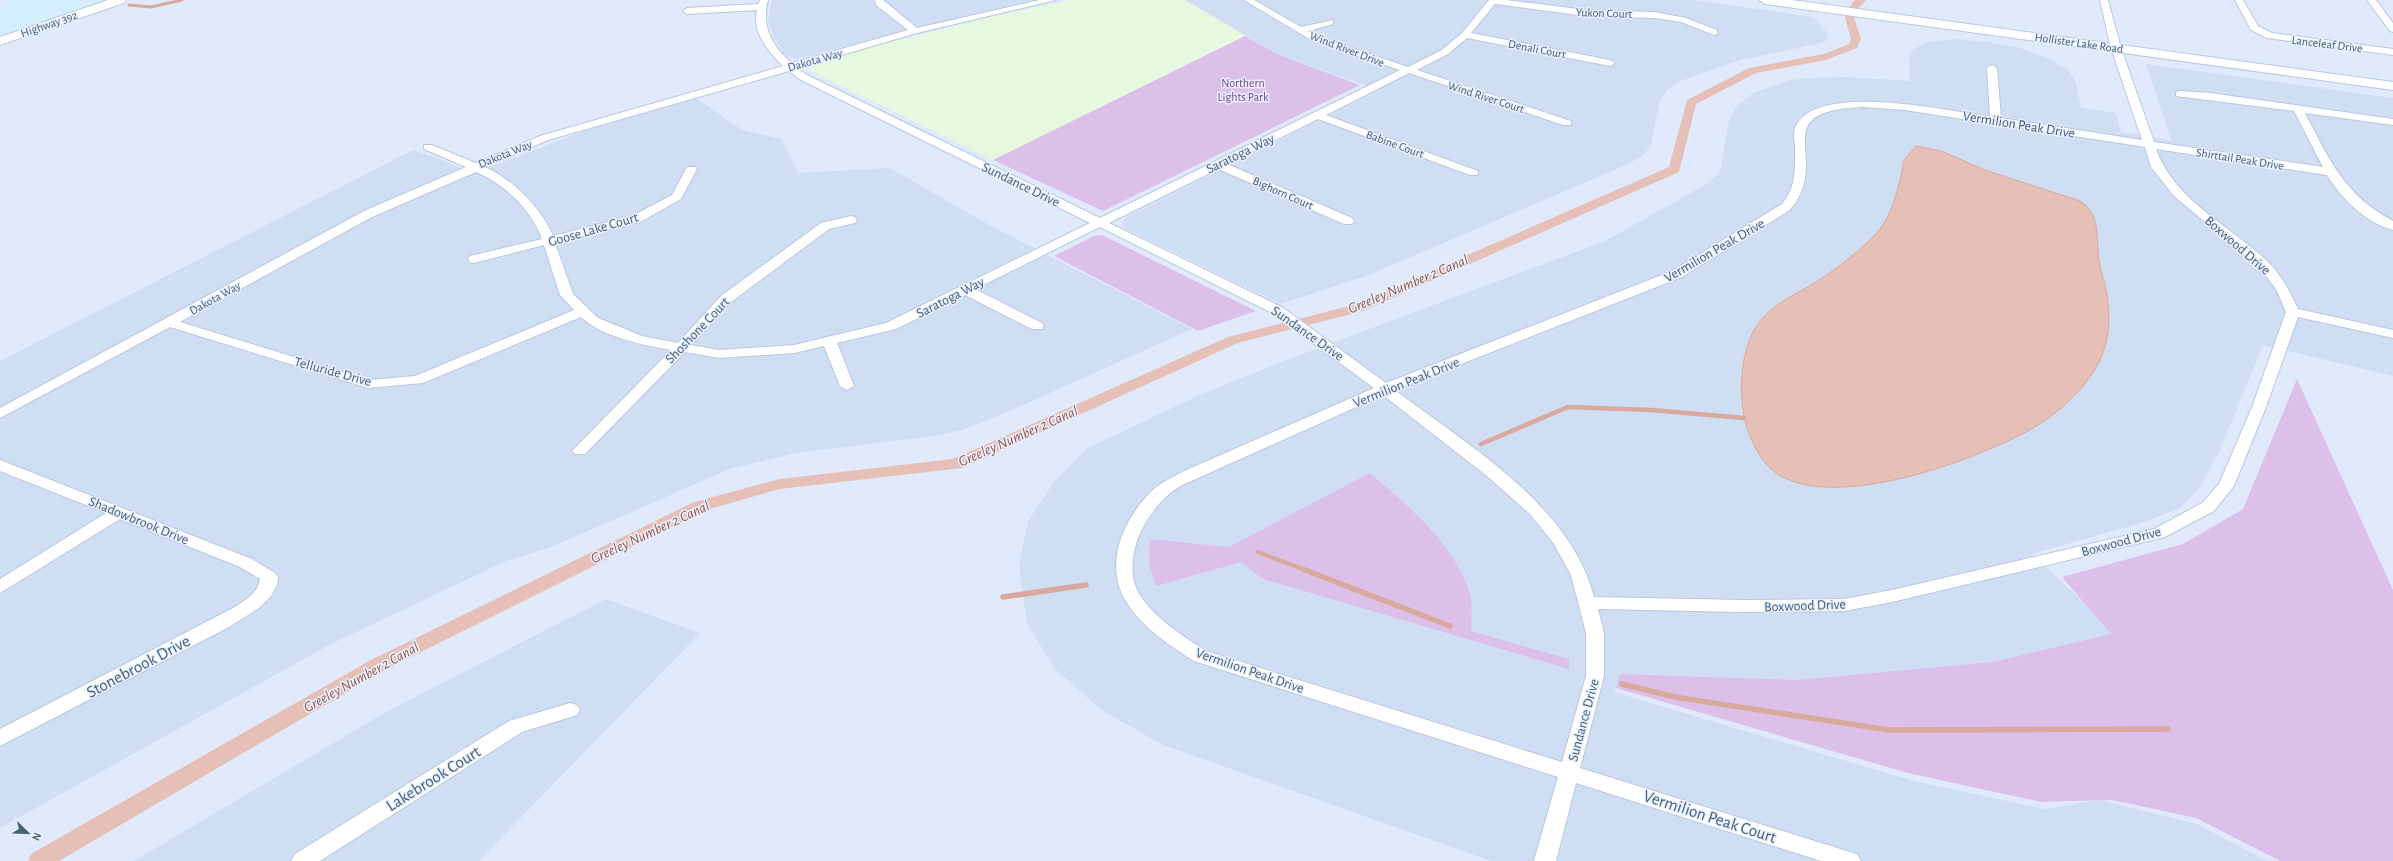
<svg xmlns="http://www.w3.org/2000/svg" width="2393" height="861" font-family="'Alegreya Sans',sans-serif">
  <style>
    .residential { fill: #d0def4 }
    .commercial { fill: #d5eefd }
    .education { fill: #e6f9de }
    .green { fill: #dcc0ea }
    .water { fill: #e6c0b6; stroke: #d8a99c }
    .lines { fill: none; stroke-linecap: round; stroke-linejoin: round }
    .stream-far2 { stroke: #d8a99c; stroke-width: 3 }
    .stream-far1 { stroke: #d8a99c; stroke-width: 4.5 }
    .stream { stroke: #d8a99c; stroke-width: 5.5 }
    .canal { fill: #e6c0b6; fill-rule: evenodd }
    .street-casing { stroke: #b8c8dc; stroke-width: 2 }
    .secondary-casing { stroke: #b6cae1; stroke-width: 2 }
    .street { fill: #fff; fill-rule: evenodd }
    .secondary { fill: #fff; fill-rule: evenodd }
    .labels { text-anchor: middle; stroke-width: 3; stroke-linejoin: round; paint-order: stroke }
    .far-street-label { font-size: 12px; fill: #486174; stroke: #e8efff }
    .far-park-label { font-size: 12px; fill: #774586; stroke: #e8efff }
    .street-label { font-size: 14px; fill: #486174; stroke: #e8efff }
    .water-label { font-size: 15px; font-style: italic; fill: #965947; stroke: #e8efff }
    .near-street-label { font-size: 17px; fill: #486174; stroke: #e8efff }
  </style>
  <rect width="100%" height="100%" fill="#e1eafd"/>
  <!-- residential -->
  <g class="residential">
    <polygon points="772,0 1040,0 953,19 797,59 785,55 773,36 768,22"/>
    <polygon points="1185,0 1693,0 1814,17 1828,34 1826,41 1816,44 1737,61 1678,82 1666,91 1659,104 1651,145 1643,156 1624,166 1366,276 1281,304 1126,229 1122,224 1123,220 1128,216 1379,90 1279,55"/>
    <polygon points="1954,39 1988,42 2020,48 2048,58 2068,70 2076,82 2081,108 2116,113 2121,132 2171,140 2146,64 2393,98 2393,376 2263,345 2220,450 2201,486 2180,508 2145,522 2032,554 2132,647 1948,689 1620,677 1614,692 1914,781 2045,809 2099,800 2197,824 2267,861 1491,861 1163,745 1100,709 1055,669 1027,624 1019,566 1028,521 1054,482 1086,449 1197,396 1289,359 1605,241 1689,194 1708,183 1720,172 1729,120 1737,106 1753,93 1790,80 1811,78 1847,77 1910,81 1909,60 1912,50 1927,42"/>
    <polygon points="696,98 742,130 781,139 799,173 890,168 991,226 1192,329 1012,410 963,430 934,436 796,453 730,469 549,548 506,561 329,645 0,828 0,361 413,150 442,160 472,174 581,132"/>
    <polygon points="606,599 700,633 479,861 134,861 386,712"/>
  </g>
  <!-- commercial -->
  <polygon class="commercial" points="8,0 105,0 0,36 0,6"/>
  <!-- education -->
  <polygon class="education" points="1071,0 1185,0 1245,36 993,160 807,69 811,65 876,46 991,17"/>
  <!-- green -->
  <g class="green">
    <polygon points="1245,36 1279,55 1360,85 1103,211 993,160"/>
    <polygon points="1102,235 1256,311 1198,331 1054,256 1094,236"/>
    <polygon points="2297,379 2393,590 2393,861 2280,861 2196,818 2112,800 2041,802 1908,773 1616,688 1620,674 1797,680 1993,662 2111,634 2062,577 2183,544 2243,509"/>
    <path d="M1370 473C1408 506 1455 544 1470 594 1473 605 1471 620 1471 631L1569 659V669L1263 579 1241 562 1156 586 1149 564 1150 539 1229 547Z"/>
  </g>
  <!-- water -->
  <path class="water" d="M1916 146 1941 151 1985 170 2080 201C2105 216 2093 248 2102 274 2111 304 2113 337 2097 366 2081 394 2053 418 2024 433 1969 462 1837 510 1779 475 1759 463 1746 432 1743 410 1740 384 1741 356 1753 332 1767 305 1796 295 1819 280 1839 267 1858 252 1875 235 1889 221 1895 199 1900 180 1902 174 1902 167 1904 161 1906 156 1912 151 1916 146Z"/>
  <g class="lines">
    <!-- stream-far2 -->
    <polyline class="stream-far2" points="129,5 151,7 182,0"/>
    <!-- stream-far1 -->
    <g class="stream-far1">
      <polyline points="1481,444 1568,407 1651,410 1744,418"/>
      <polyline points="1258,552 1308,571"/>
    </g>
    <!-- stream -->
    <g class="stream">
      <polyline points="1305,570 1450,626"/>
      <polyline points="1003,597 1086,585"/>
      <polyline points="1622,684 1675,697 1889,730 2168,729"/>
    </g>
    <!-- canal -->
    <polygon class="canal" points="1855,0 1866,0 1853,14 1861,39 1857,48 1826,60 1756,73 1696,104 1679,172 1363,311 1238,343 962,468 780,489 706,510 385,670 59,861 28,861 31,854 371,660 694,502 780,479 953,459 1228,337 1353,305 1669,167 1687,100 1749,68 1824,54 1849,44 1851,39 1844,14"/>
    <!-- street casing -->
    <g class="street-casing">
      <g id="street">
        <path d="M760 0H768C761 27 772 46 792 63L908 30 876 5 875 0H883L917 28 1040 0H1056L917 33 797 68 807 75 1100 218 1400 70 1313 41 1244 0H1254L1301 27 1333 20V24L1308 31 1319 37 1408 67 1442 50 1462 33 1489 0H1506L1586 10 1655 12 1686 18 1717 30V34L1714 35 1681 22 1655 18 1586 16 1495 4 1471 33 1610 60 1615 63 1610 66 1467 38 1448 54 1417 70 1571 121V125H1563L1409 73 1326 115 1478 171V175H1470L1318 119 1227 164 1352 218 1354 221 1352 224H1344L1218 169 1109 223 1282 307 1386 383 1672 271 1782 204C1797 187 1795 166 1795 144 1794 138 1793 131 1796 126 1817 81 1951 111 1990 117L1987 68 1992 65 1997 68 2001 118 2142 140 2111 48 2100 0H2108L2121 48 2154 142 2323 167 2294 111 2176 96V92L2180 91 2210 93 2393 119V125L2305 113C2329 159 2344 195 2393 221V230C2366 223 2341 198 2327 175L2156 149C2174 200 2229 225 2267 261 2281 274 2290 292 2298 309L2393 330V338L2298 317 2266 407 2234 486 2214 511 2165 537 1892 602 1844 611 1743 612 1598 609 1604 633V676L1580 768 1850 852 1857 854 1861 861H1821L1576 783 1556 861H1534L1558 777 1194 661C1169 645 1143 628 1127 603 1102 565 1124 516 1155 488 1164 481 1175 476 1184 471L1374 388 1272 313 1100 227 975 289 1042 323 1044 326 1042 329H1032L965 295 896 329 837 343 854 386 847 390 840 386 824 346 794 353 719 358 685 352 585 454H575L572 451 575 448 671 350C643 345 602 337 581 317L423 383 368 388 170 327 0 418V408L364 211 466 167 424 149V145H432L476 163 540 136 783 66C768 52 752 32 757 10L687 14 683 11 687 8 758 4ZM789 71 799 79 1090 223 886 323 794 345 719 350 691 345 731 302 829 229 855 223 857 220 855 217 851 216 821 223 721 296 678 343 642 336 598 318 573 294 555 243 640 222 681 199 697 169 695 167H687L672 195 632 216 553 236C543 210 511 178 485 167L548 140ZM1864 107 1905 110 2145 147 2151 167 2175 197 2259 267 2276 289 2286 312 2252 407 2219 484 2202 503 2154 529 1892 590 1844 599 1743 600 1594 597C1570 504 1467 445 1395 390L1682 277 1790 210C1834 158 1761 111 1864 107ZM476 172C503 183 532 210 542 239L470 256 468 259 470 262 474 263 544 245 560 295 574 310 415 376 369 380 180 322 372 217ZM1383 395 1487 476 1530 514 1554 544 1571 575 1586 633V676L1562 762 1206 651C1183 636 1157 620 1141 597 1120 565 1141 519 1167 496 1175 488 1186 483 1196 479Z"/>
        <polygon points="2235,0 2243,0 2258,26 2272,33 2393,49 2393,55 2267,38 2251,30"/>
        <polygon points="2367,0 2376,0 2393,23 2393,32 2390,31"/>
        <path d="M0 460 252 559 275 573 278 577 277 585 271 596 259 608 229 627 0 746V729L231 609C243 602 258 594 260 579L240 567 120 519 0 593V579L106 513 0 471Z"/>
        <polygon points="570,703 577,705 580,710 577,715 522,732 320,861 291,861 295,854 509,721"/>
      </g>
    </g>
    <!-- secondary casing -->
    <g class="secondary-casing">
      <g id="secondary">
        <polygon points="108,0 126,0 124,3 0,45 0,37"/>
        <polygon points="1759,0 1792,0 2393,82 2393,90 1765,4"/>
      </g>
    </g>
    <!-- street -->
    <use href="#street" class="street"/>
    <!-- secondary -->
    <use href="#secondary" class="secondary"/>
  </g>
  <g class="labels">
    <!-- far-street labels -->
    <g class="far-street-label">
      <text transform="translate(1604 13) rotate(2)" y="4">Yukon Court</text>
      <text transform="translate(49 24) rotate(-19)" y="4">Highway 392</text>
      <text transform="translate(2079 43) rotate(8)" y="4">Hollister Lake Road</text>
      <text transform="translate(2327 44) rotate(7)" y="4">Lanceleaf Drive</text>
      <text transform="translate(1347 49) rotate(21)" y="4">Wind River Drive</text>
      <text transform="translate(1537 49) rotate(11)" y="4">Denali Court</text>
      <text transform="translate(815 60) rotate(-16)" y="4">Dakota Way</text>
      <text transform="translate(1486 97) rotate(18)" y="4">Wind River Court</text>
      <text transform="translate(1395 144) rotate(20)" y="4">Babine Court</text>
      <text transform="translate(505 154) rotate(-22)" y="4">Dakota Way</text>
      <text transform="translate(2240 159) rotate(9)" y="4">Shirttail Peak Drive</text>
      <text transform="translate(1283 193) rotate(24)" y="4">Bighorn Court</text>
      <text transform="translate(215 298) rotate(-29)" y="4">Dakota Way</text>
    </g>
    <!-- far-park labels -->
    <g class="far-park-label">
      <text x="1243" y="87">Northern<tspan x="1243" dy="14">Lights Park</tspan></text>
    </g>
    <!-- street labels -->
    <g class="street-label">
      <text transform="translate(2019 124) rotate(9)" y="5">Vermilion Peak Drive</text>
      <text transform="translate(1240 153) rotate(-26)" y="5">Saratoga Way</text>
      <text transform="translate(1021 184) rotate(26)" y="5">Sundance Drive</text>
      <text transform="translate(593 229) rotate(-16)" y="5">Goose Lake Court</text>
      <text transform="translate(2238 245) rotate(41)" y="5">Boxwood Drive</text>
      <text transform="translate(1714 250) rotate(-30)" y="5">Vermilion Peak Drive</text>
      <text transform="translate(950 297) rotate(-27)" y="5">Saratoga Way</text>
      <text transform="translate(697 330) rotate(-46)" y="5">Shoshone Court</text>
      <text transform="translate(1308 333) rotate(35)" y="5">Sundance Drive</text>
      <text transform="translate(333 371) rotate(15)" y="5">Telluride Drive</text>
      <text transform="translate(1406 382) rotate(-22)" y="5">Vermilion Peak Drive</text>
      <text transform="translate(139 520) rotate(22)" y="5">Shadowbrook Drive</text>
      <text transform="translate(2121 541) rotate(-15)" y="5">Boxwood Drive</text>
      <text transform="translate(1805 605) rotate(-2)" y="5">Boxwood Drive</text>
      <text transform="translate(1250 670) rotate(19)" y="5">Vermilion Peak Drive</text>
      <text transform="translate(1583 720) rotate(-75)" y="5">Sundance Drive</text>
    </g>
    <!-- water labels -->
    <g class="water-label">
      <text transform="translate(1408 284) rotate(-23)" y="5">Greeley Number 2 Canal</text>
      <text transform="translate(1018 436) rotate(-24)" y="5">Greeley Number 2 Canal</text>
      <text transform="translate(650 532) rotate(-25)" y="5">Greeley Number 2 Canal</text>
      <text transform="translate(361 677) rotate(-29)" y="5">Greeley Number 2 Canal</text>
    </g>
    <!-- near-street labels -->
    <g class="near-street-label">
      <text transform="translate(138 666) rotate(-28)" y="6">Stonebrook Drive</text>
      <text transform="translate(433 778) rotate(-32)" y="6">Lakebrook Court</text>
      <text transform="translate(1710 816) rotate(18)" y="6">Vermilion Peak Court</text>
    </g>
  </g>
  <!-- north arrow -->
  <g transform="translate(28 833) rotate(113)" stroke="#e8efff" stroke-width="3" paint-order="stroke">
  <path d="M0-3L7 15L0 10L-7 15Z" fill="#486174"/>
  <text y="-6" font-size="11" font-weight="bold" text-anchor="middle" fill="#486174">N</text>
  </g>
</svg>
